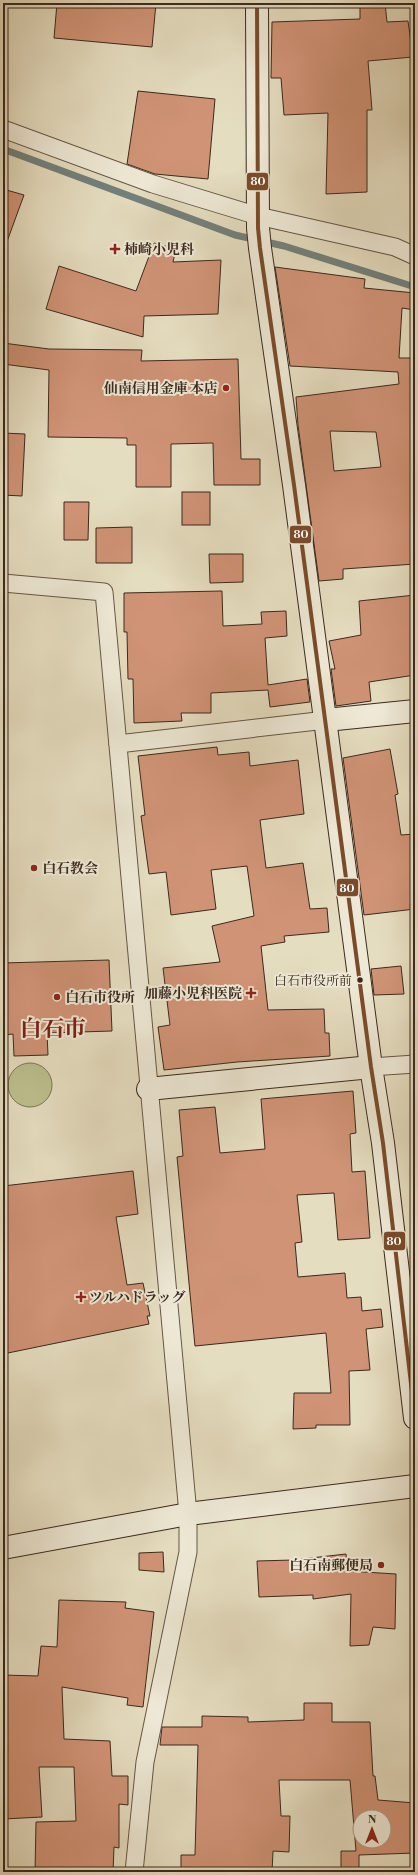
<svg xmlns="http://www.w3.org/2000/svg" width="418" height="1875" font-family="'Libre Bodoni','Noto Serif JP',serif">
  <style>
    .green { fill: #bcbf8d; stroke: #7c7456 }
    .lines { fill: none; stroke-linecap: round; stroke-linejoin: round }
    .stream { stroke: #73807c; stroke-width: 7 }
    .building { fill: #d09376; stroke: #3b291e; fill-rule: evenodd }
    .street-casing { stroke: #665646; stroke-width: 19 }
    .secondary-casing { stroke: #3b291e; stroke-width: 24 }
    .street { stroke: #eee9d6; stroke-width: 17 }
    .secondary { stroke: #eee9d6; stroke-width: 22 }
    .bus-1-casing { stroke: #eee9d6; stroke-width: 7 }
    .bus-1 { stroke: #7a4b2a; stroke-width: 4 }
    .poi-dot { fill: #8f2418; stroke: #eee9d6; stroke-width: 1.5 }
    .bus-dot { fill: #3b291e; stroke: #eee9d6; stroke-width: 1.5 }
    .labels { text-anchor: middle; stroke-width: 4; stroke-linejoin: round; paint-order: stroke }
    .bus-label { font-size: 13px; fill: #3b291e; stroke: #eee9d6; text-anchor: end }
    .poi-label { font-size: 14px; font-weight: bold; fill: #3b291e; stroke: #eee9d6; text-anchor: start }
    .town-label { font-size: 22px; font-weight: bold; fill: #7a1f14; stroke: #eee9d6 }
    .line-badge { stroke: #eee9d6; stroke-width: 1.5 }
    .badge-label { font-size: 11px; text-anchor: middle; font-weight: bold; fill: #fff }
  </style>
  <rect width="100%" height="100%" fill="#e5ddc0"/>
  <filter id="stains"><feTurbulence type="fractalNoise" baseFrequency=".005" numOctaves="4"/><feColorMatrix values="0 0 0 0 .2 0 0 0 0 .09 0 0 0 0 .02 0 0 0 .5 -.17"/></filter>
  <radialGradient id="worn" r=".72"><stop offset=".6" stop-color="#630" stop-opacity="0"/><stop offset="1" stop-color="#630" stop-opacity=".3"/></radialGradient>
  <!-- green -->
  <circle class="green" cx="30" cy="1085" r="22"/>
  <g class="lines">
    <!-- stream -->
    <polyline class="stream" points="3,149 235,235 284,246 415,287"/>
  </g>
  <!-- building -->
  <g class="building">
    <polygon points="57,3 156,3 152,47 54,38"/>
    <polygon points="360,3 385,3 387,22 408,21 413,57 368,61 372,110 367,110 367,192 326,194 328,113 284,115 281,78 271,78 272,22 360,19"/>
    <polygon points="138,91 215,99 208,179 155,174 127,164"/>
    <polygon points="3,189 24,195 5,247 3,247"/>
    <polygon points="154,243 176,249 173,262 221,260 218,314 144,316 143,337 46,309 59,266 136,291"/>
    <path d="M275 267 365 279 364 288 415 293V310L402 308 399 358H415V564L343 569V579L319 581 298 425 296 397 399 384 398 372 290 366ZM330 431 376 432 381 467 334 471Z"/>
    <polygon points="3,343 49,349 142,350 141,361 238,359 241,459 260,459 260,485 214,485 213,443 171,444 171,487 136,487 136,445 127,445 127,438 48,437 49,370 3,364"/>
    <polygon points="3,433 25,434 22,496 3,495"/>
    <rect x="182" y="492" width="28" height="33"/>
    <polygon points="64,502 89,502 88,540 64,540"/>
    <polygon points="132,527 132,563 96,563 96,528"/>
    <polygon points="209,554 243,554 243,582 210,583"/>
    <polygon points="222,591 223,626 262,624 261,612 286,611 287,636 265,638 268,685 307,679 310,702 270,707 268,690 211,693 211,713 181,713 182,721 134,723 133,679 128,679 127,632 124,632 124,593"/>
    <polygon points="415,595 415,675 369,682 371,701 336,706 331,669 335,669 329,641 361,635 359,601"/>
    <polygon points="217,747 218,755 249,752 250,766 298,760 304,814 260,820 266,868 303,863 310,909 327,908 329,932 284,936 285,942 261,946 268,1010 324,1009 325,1033 329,1033 330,1056 237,1062 164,1070 158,1027 170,1025 163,968 220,962 212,926 254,916 247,866 211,870 216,909 171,915 166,872 149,874 141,816 145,815 138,756"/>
    <polygon points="390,749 398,794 395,795 401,835 415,834 415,909 364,915 343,758"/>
    <polygon points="109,960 112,1031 47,1033 48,1055 14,1056 13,1034 3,1035 3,963"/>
    <polygon points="401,966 404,994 374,995 371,969"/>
    <polygon points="353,1091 356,1133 350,1134 352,1172 365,1171 370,1238 338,1240 334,1193 297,1195 302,1242 295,1243 298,1277 345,1273 347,1298 361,1297 362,1311 381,1309 383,1327 366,1329 370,1370 349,1371 350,1425 316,1425 316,1428 293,1429 294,1393 331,1393 326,1333 195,1346 177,1157 183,1156 179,1110 215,1107 220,1153 265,1149 261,1099"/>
    <polygon points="133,1171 138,1214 116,1217 127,1285 143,1283 150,1316 147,1316 149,1324 3,1354 3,1186"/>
    <polygon points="163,1552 164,1572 139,1570 139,1553"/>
    <polygon points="346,1554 348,1571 396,1574 395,1629 373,1627 369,1645 350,1646 351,1594 313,1599 313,1595 259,1597 257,1561 293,1560"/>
    <polygon points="59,1600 126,1602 125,1608 154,1612 143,1707 127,1705 128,1698 62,1687 64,1739 110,1741 112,1776 128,1776 128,1805 119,1804 119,1848 114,1847 113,1872 35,1872 36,1822 76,1821 74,1767 39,1767 42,1817 3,1819 3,1675 38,1676 41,1646 57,1647"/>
    <path d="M304 1703H332V1722H370L373 1776H375L378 1800 415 1803V1853L359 1855V1872H341V1851H356L350 1780H279L281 1816H290L289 1852 273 1851 272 1872H181V1855H195L198 1745H160L162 1727H202V1716L248 1717V1722L304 1720ZM360 1817H384V1841H360Z"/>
  </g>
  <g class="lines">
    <!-- street casing -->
    <g class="street-casing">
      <g id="street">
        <polyline points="3,129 153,184 258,216 395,247 415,256"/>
        <polyline points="3,583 104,592 188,1514 188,1552 145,1762 134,1872"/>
        <polyline points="118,744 326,720"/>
        <polyline points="371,1067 415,1064"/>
      </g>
    </g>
    <!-- secondary casing -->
    <g class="secondary-casing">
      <g id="secondary">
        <polyline points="257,3 258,228 260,248 294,485 371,1067 383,1143 415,1418"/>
        <polyline points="326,720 415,711"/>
        <polyline points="148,1089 371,1067"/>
        <polyline points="3,1548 188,1514 415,1486"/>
      </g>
    </g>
    <!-- street -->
    <use href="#street" class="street"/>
    <!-- secondary -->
    <use href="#secondary" class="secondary"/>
    <!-- bus-1 casing -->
    <g class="bus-1-casing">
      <polyline id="bus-1" points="257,3 258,228 260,248 294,485 371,1067 383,1143 415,1418"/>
    </g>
    <!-- bus-1 -->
    <use href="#bus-1" class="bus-1"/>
  </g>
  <!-- markers -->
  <g class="poi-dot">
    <path d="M113 243h4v4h4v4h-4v4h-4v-4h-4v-4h4z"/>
    <circle cx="226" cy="388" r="4"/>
    <circle cx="34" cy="868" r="4"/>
    <path d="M249 987h4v4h4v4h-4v4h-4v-4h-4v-4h4z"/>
    <circle cx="57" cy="997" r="4"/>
    <path d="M79 1291h4v4h4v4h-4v4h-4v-4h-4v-4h4z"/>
    <circle cx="381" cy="1565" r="4"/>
  </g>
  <circle class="bus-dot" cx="360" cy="980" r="3.5"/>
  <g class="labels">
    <!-- bus labels -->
    <g class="bus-label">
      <text x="352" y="985">白石市役所前</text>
    </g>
    <!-- poi labels -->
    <g class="poi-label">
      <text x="124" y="254">柿崎小児科</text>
      <text x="218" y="393" text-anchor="end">仙南信用金庫 本店</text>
      <text x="42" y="873">白石教会</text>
      <text x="242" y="998" text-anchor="end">加藤小児科医院</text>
      <text x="65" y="1002">白石市役所</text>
      <text x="89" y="1302">ツルハドラッグ</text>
      <text x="373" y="1570" text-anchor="end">白石南郵便局</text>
    </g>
    <!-- town labels -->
    <g class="town-label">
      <text x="53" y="1036">白石市</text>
    </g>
  </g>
  <g class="line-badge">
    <rect x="246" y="172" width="23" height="19" rx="4" fill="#7a4b2a"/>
    <rect x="289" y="525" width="23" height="19" rx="4" fill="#7a4b2a"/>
    <rect x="336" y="878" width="23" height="19" rx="4" fill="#7a4b2a"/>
    <rect x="383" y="1231" width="23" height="20" rx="4" fill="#7a4b2a"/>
  </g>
  <g class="badge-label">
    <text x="258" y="185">80</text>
    <text x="301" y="538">80</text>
    <text x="347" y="892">80</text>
    <text x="394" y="1245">80</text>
  </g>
  <!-- margin -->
  <rect width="418" height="1875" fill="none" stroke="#e5ddc0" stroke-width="16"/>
  <rect x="4" y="4" width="410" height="1867" fill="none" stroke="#3b291e" stroke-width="2"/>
  <rect x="8" y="8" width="402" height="1859" fill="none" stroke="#3b291e"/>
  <!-- north arrow -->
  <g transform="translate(372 1829)"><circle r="19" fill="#eee9d6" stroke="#a69c8c"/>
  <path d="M0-3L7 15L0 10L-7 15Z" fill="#8f2418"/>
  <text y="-6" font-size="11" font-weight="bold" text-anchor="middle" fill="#3b291e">N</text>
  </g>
  <rect width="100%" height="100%" filter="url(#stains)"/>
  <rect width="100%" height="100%" fill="url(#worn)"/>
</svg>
